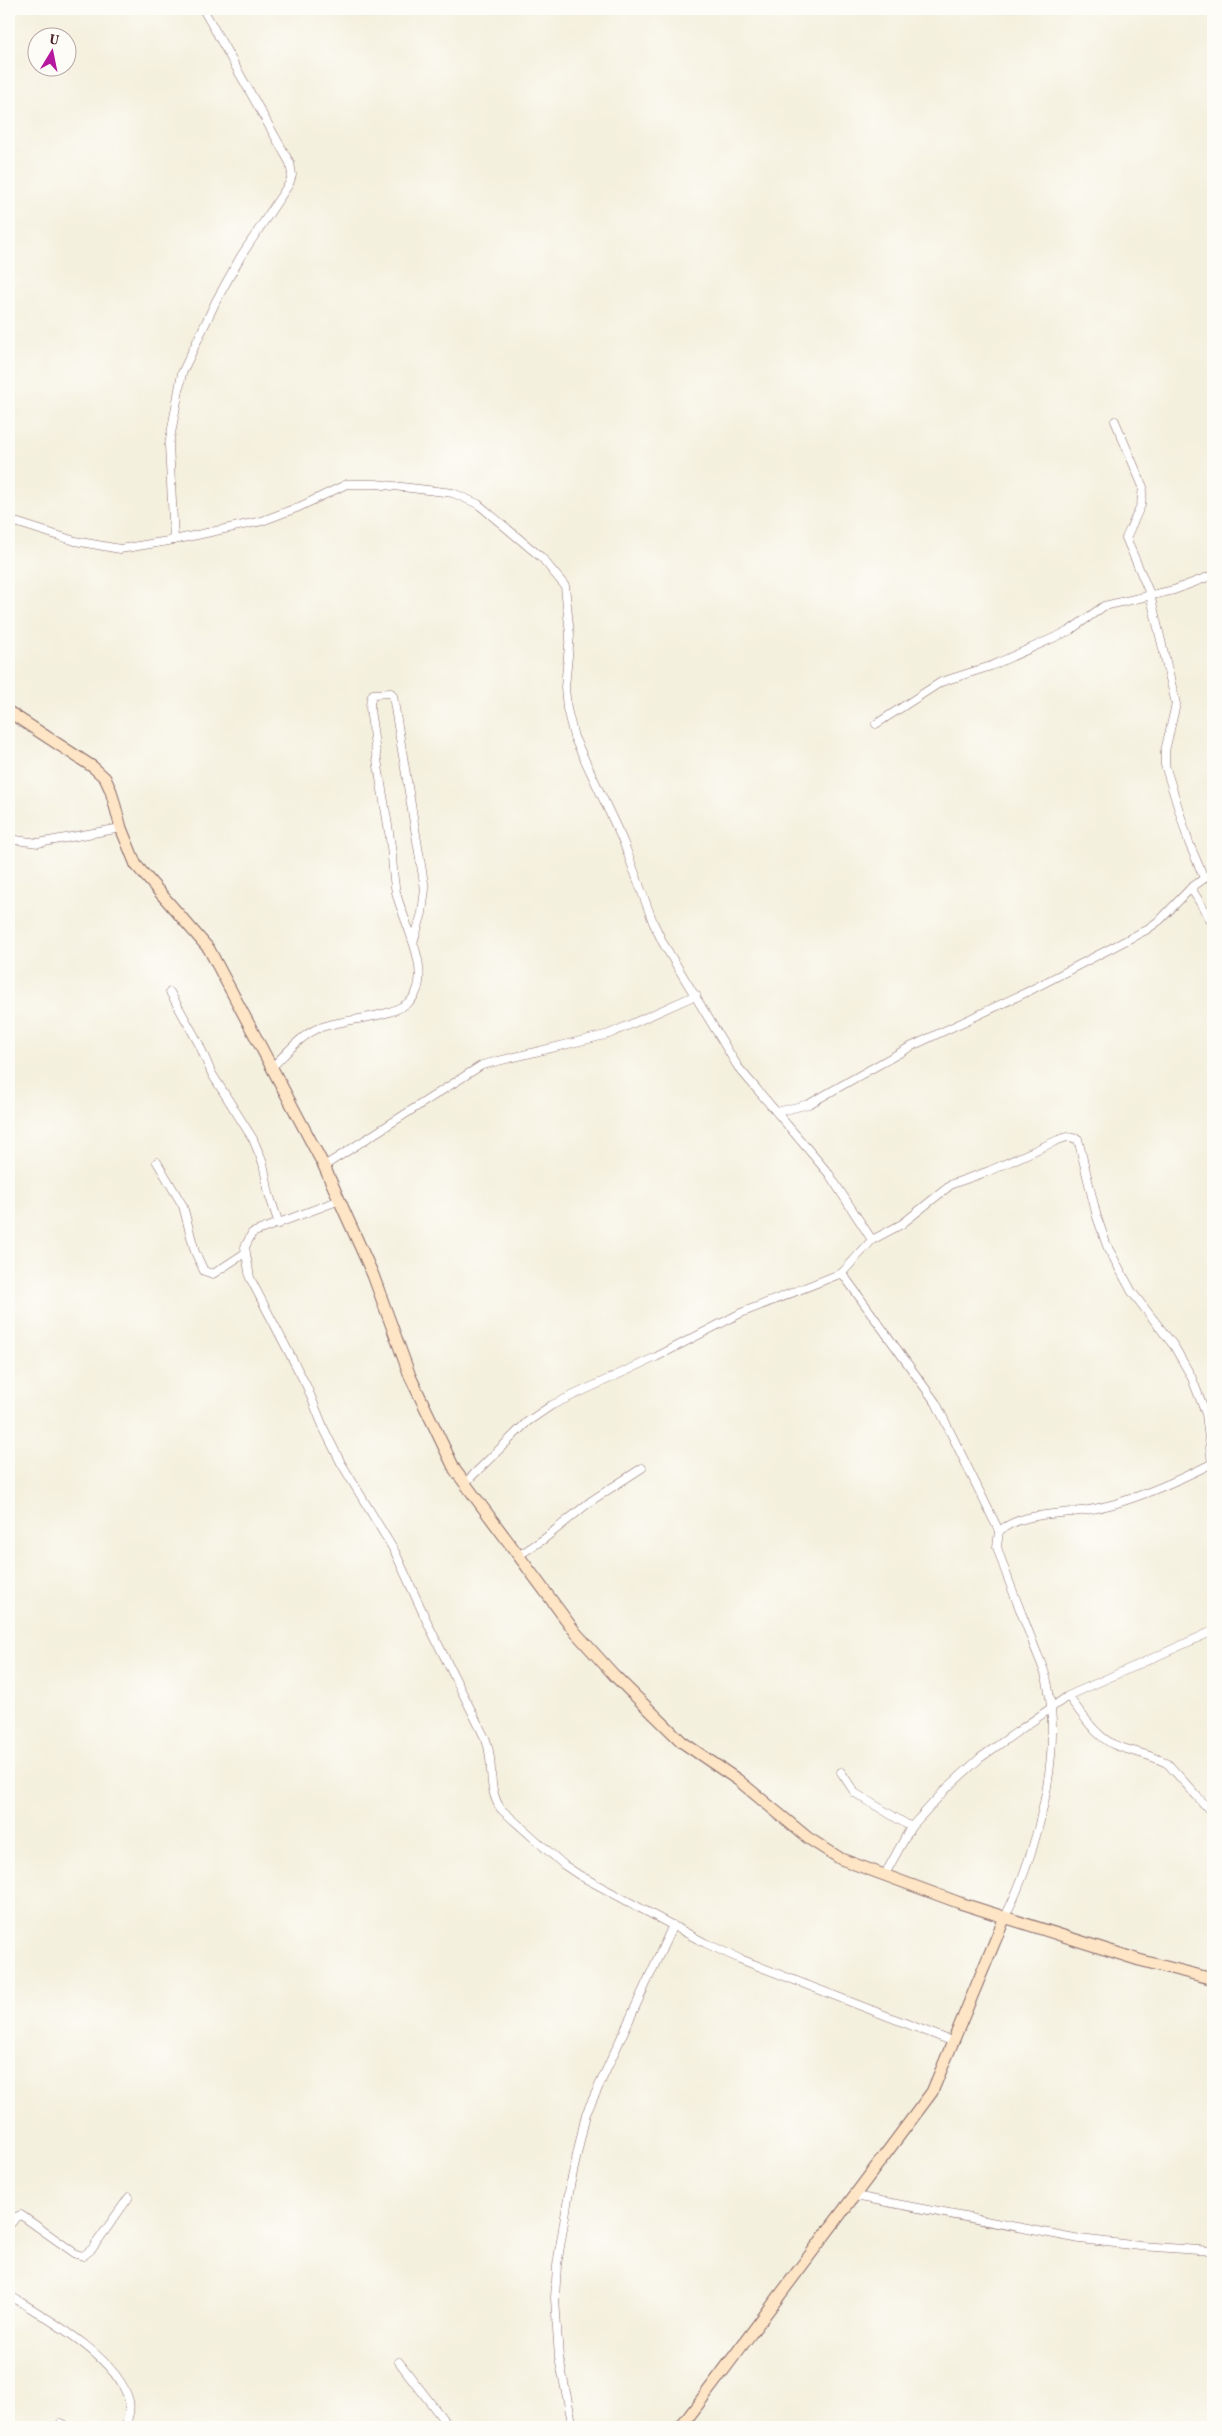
<svg xmlns="http://www.w3.org/2000/svg" width="1222" height="2436" font-family="Vollkorn,serif">
  <style>
    .lines { fill: none; stroke-linecap: round; stroke-linejoin: round }
    .street-casing { stroke: #86686a; stroke-width: 9 }
    .secondary-casing { stroke: #86686a; stroke-width: 13 }
    .street { stroke: #fff; stroke-width: 8 }
    .secondary { stroke: #fde5c5; stroke-width: 11 }
  </style>
  <rect width="100%" height="100%" fill="#fdfcf7"/>
  <filter id="ink" filterUnits="userSpaceOnUse"><feTurbulence type="fractalNoise" baseFrequency=".02" numOctaves="2"/><feDisplacementMap in="SourceGraphic" scale="10" xChannelSelector="R" yChannelSelector="G"/><feConvolveMatrix kernelMatrix="1 2 1 2 8 2 1 2 1" color-interpolation-filters="sRGB"/></filter>
  <filter id="wash" filterUnits="userSpaceOnUse"><feTurbulence type="fractalNoise" baseFrequency=".0096" numOctaves="4" result="noise"/><feDisplacementMap in="SourceGraphic" scale="20" xChannelSelector="R" yChannelSelector="G"/><feGaussianBlur stdDeviation="1.12" result="paint"/><feColorMatrix in="noise" values="0 0 0 0 0 0 0 0 0 0 0 0 0 0 0 0 0 1.4 0 .05"/><feComposite in="paint" operator="in"/></filter>
  <g filter="url(#wash)">
    <rect width="100%" height="100%" fill="#f4f0de"/>
  </g>
  <g filter="url(#ink)">
    <g class="lines">
      <!-- street casing -->
      <g class="street-casing">
        <g id="street">
          <polyline points="1115,421 1143,487 1141,505 1126,538 1150,594 1176,704 1165,751 1165,765 1189,843 1204,878"/>
          <polyline points="9,520 75,541 120,549 174,540 262,521 299,507 347,484 376,484 453,493 478,504 542,558 565,586 570,635 565,687 567,709 574,737 623,841 653,922 663,943 738,1067 829,1174 872,1240 902,1224 952,1184 989,1171 1058,1140 1067,1137 1078,1139 1097,1217 1107,1246 1132,1292 1174,1346 1191,1376 1206,1414 1212,1464"/>
          <polyline points="174,540 169,445 182,373 216,301 241,256 289,184 292,175 290,163 203,9"/>
          <polyline points="876,724 941,682 991,666 1069,631 1104,606 1174,590 1213,575"/>
          <polyline points="9,839 38,843 121,828"/>
          <polyline points="1191,888 1213,924"/>
          <polyline points="170,992 199,1044 212,1074 253,1139 263,1163 269,1194 279,1224"/>
          <path d="M272 1067C286 1054 301 1035 319 1028 344 1018 394 1019 412 999 434 973 402 920 396 892 392 874 393 856 390 839 385 803 377 767 373 730 372 719 367 704 373 694L391 693 393 696 425 889 422 913 414 940"/>
          <polyline points="777,1112 809,1104 910,1047 1027,992 1146,930 1160,920 1191,888 1213,872"/>
          <polyline points="157,1162 183,1206 195,1252 204,1271 213,1274 245,1253"/>
          <polyline points="324,1166 482,1065 609,1034 696,995"/>
          <path d="M340 1200 252 1233 245 1247 250 1278 307 1387 324 1429 341 1463 395 1552 429 1626 486 1740C495 1762 486 1788 501 1809L564 1865 579 1875 705 1943 740 1959 954 2042"/>
          <polyline points="872,1240 842,1273 936,1403 999,1531"/>
          <polyline points="464,1484 527,1422 552,1405 656,1357 741,1313 842,1273"/>
          <polyline points="518,1556 544,1539 591,1501 642,1468"/>
          <path d="M1068 1696C1083 1715 1097 1740 1120 1747 1137 1753 1153 1755 1168 1764L1213 1814"/>
          <polyline points="841,1772 855,1793 911,1827"/>
          <polyline points="884,1876 911,1827 947,1788 980,1758 1068,1696 1213,1631"/>
          <path d="M1005 1917C1037 1852 1062 1758 1048 1686 1046 1671 1038 1657 1033 1643 1021 1611 1007 1579 997 1547L999 1531C1023 1513 1052 1515 1080 1511 1091 1510 1103 1507 1114 1504 1149 1494 1181 1479 1213 1463"/>
          <polyline points="855,2196 1080,2239 1140,2246 1213,2251"/>
          <polyline points="9,2226 16,2217 21,2215 76,2254 83,2256 92,2249 129,2197"/>
          <path d="M9 2295C45 2317 118 2357 129 2401 131 2410 128 2418 125 2427"/>
          <polyline points="399,2362 449,2427"/>
          <polyline points="60,2424 67,2427"/>
          <polyline points="573,2427 559,2358 555,2298 557,2265 570,2186 586,2114 673,1925"/>
        </g>
      </g>
      <!-- secondary casing -->
      <g class="secondary-casing">
        <g id="secondary">
          <polyline points="9,712 93,767 105,778 111,791 121,828 136,865 209,949 324,1166 373,1275 410,1376 455,1470 576,1633 614,1675 682,1742 738,1780 808,1838 841,1859 960,1903 1139,1960 1213,1979"/>
          <polyline points="681,2427 932,2092 1005,1917"/>
        </g>
      </g>
      <!-- street -->
      <use href="#street" class="street"/>
      <!-- secondary -->
      <use href="#secondary" class="secondary"/>
    </g>
  </g>
  <!-- margin -->
  <rect width="1222" height="2436" fill="none" stroke="#fdfcf7" stroke-width="30"/>
  <!-- north arrow -->
  <g transform="translate(52 52) rotate(10)"><circle r="24" fill="#fdfcf7" stroke="#b5a4a5"/>
  <path d="M0-4L9 19L0 12L-9 19Z" fill="#b5179e"/>
  <text y="-8" font-size="14" font-weight="bold" text-anchor="middle" fill="#4a1f2b">U</text>
  </g>
</svg>
